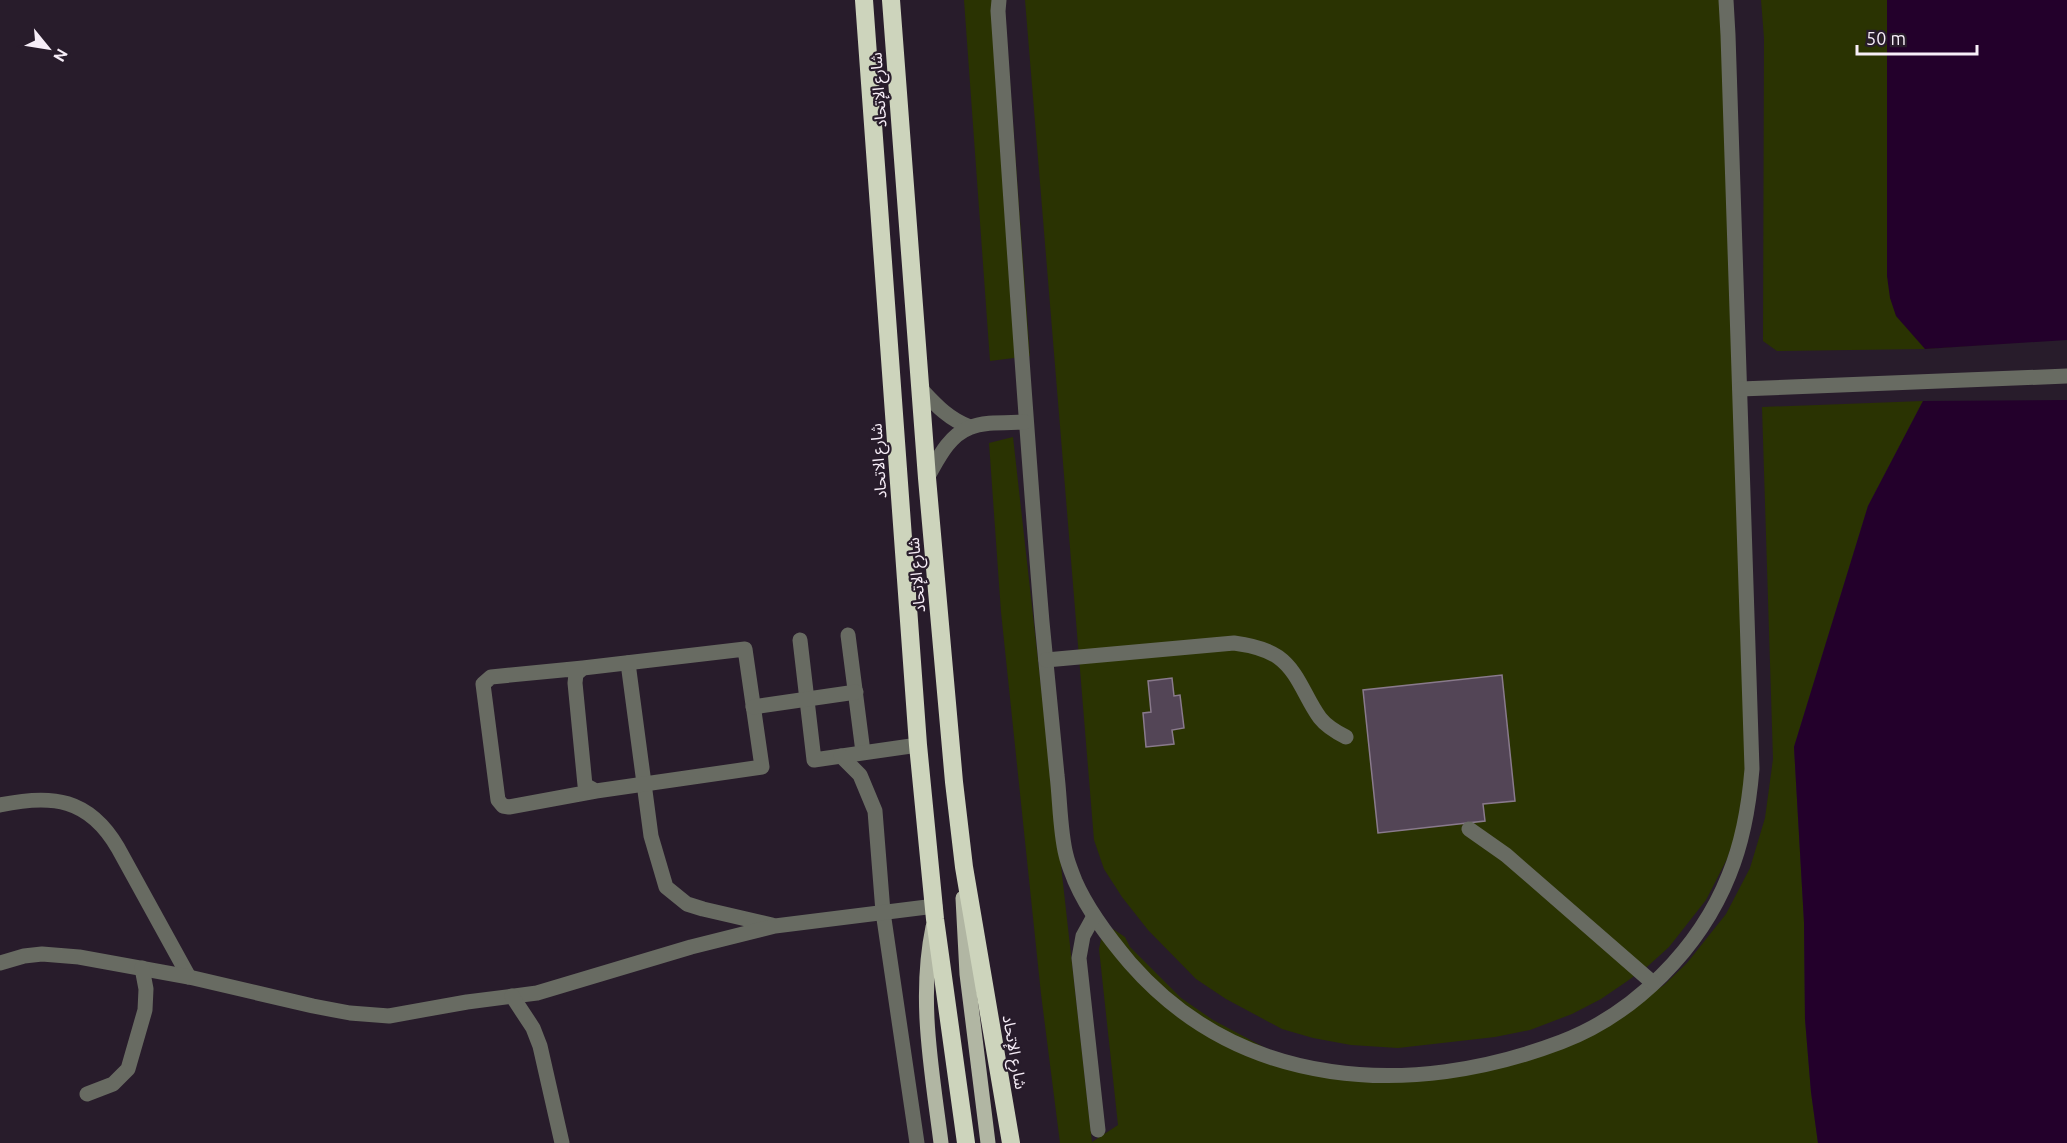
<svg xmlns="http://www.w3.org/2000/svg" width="2067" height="1143" font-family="Ubuntu,'Noto Sans Arabic',sans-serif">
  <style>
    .green { fill: #2a3302 }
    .water { fill: #23002b }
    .building { fill: #534556; stroke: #897a8c; stroke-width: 1.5 }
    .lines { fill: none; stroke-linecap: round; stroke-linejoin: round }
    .minor { stroke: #686b62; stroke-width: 15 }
    .major { stroke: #b1b6a3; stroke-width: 15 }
    .highway { stroke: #cdd4bc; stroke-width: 18 }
    .labels { text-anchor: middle; stroke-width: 4.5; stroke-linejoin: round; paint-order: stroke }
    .street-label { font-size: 16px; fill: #f7eef8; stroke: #281c2b }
  </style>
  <rect width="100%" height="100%" fill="#281c2b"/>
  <!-- green -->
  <g class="green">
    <polygon points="964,0 1004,0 1030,356 990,361"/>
    <polygon points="1025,0 1727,0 1748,758 1736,833 1727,859 1706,900 1669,947 1648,966 1626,982 1601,999 1572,1014 1530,1030 1495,1037 1398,1048 1351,1045 1313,1038 1282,1029 1226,999 1196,979 1148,930 1122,897 1104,869 1094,840"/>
    <polygon points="1761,0 2067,0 2067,339 1925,349 1777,351 1763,341 1764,38"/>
    <polygon points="1923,401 1868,506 1794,747 1804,922 1805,1019 1811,1092 1818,1143 1060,1143 1041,994 1001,612 989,443 1013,437 1092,1142 1118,1125 1099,949 1102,935 1113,929 1125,937 1130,947 1181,998 1213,1020 1273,1052 1307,1062 1398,1073 1499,1061 1640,1002 1664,985 1687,963 1726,914 1750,868 1765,818 1773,759 1762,407"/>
  </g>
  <!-- water -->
  <g class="water">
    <polygon points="1887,0 2067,0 2067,340 1925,349 1896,316 1890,298 1887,276"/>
    <polygon points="2067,400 2067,1143 1818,1143 1811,1092 1805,1019 1804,922 1794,747 1868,506 1923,401"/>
  </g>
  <!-- building -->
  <g class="building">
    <polygon points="1502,675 1515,801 1483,804 1485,821 1378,833 1363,690"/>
    <polygon points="1172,678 1174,696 1180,695 1184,728 1172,730 1174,744 1146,747 1143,713 1151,712 1148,681"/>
  </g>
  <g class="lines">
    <!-- minor -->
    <g class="minor">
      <path d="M999 0 998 11C1012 215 1025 419 1042 622 1047 673 1052 724 1057 775 1060 799 1060 832 1066 855 1068 864 1072 873 1075 881 1088 911 1109 938 1130 963 1241 1090 1411 1099 1561 1042 1635 1014 1700 948 1729 875 1743 841 1749 806 1752 769L1728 35 1726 0"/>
      <path d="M920 388C935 404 948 419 970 427"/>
      <polyline points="1740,389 2067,376"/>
      <path d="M927 478C937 461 948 436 969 428 985 421 1008 423 1025 422"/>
      <polyline points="848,635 863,752"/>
      <polyline points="800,640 814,760 918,745"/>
      <path d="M1046 660 1234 643C1249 645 1265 648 1278 657 1299 672 1305 698 1320 718 1327 727 1336 732 1346 737"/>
      <polyline points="628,663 651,836 666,887 687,904 703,909 772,925"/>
      <polyline points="583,668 576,674 575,683 585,785 596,791 762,767 745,649 583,668 491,677 483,684 498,800 503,806 509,807 596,791"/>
      <polyline points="753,707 856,692"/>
      <polyline points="841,756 860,775 875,811 883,912 917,1143"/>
      <path d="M0 805C52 794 89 798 118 848L189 977"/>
      <polyline points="1469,829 1506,855 1653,983"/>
      <polyline points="1094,916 1083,936 1079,958 1098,1130"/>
      <polyline points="0,963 24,956 42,954 79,957 189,977 313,1006 350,1013 389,1016 467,1002 537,993 691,947 775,926 935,906"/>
      <polyline points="512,996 533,1028 540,1046 562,1143"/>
      <polyline points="87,1094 113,1084 128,1069 145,1010 146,989 142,968"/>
    </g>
    <!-- major -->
    <g class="major">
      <polyline points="963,898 967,974 988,1143"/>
      <path d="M933 927C918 999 932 1071 941 1143"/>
    </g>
    <!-- highway -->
    <g class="highway">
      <polyline points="864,0 918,745 935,919 966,1143"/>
      <polyline points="891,0 927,478 954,782 964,867 1011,1143"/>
    </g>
  </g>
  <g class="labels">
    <!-- street labels -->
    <g class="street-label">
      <text transform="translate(878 90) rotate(-94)" y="6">شارع الإتحاد</text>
      <text transform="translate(878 461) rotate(-94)" y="6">شارع الاتحاد</text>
      <text transform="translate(916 575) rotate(-95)" y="6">شارع الإتحاد</text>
      <text transform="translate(1015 1052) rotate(80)" y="6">شارع الإتحاد</text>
    </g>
  </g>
  <!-- north arrow -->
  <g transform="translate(48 48) rotate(120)" stroke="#281c2b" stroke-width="4.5" paint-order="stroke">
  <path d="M0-4.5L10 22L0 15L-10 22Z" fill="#f7eef8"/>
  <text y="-9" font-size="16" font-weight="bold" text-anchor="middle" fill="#f7eef8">N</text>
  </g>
  <!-- scale -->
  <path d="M1857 45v9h120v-9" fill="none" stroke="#f7eef8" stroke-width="3"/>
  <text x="1866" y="45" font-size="18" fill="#f7eef8" stroke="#281c2b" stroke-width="4.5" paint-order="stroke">50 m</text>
</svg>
